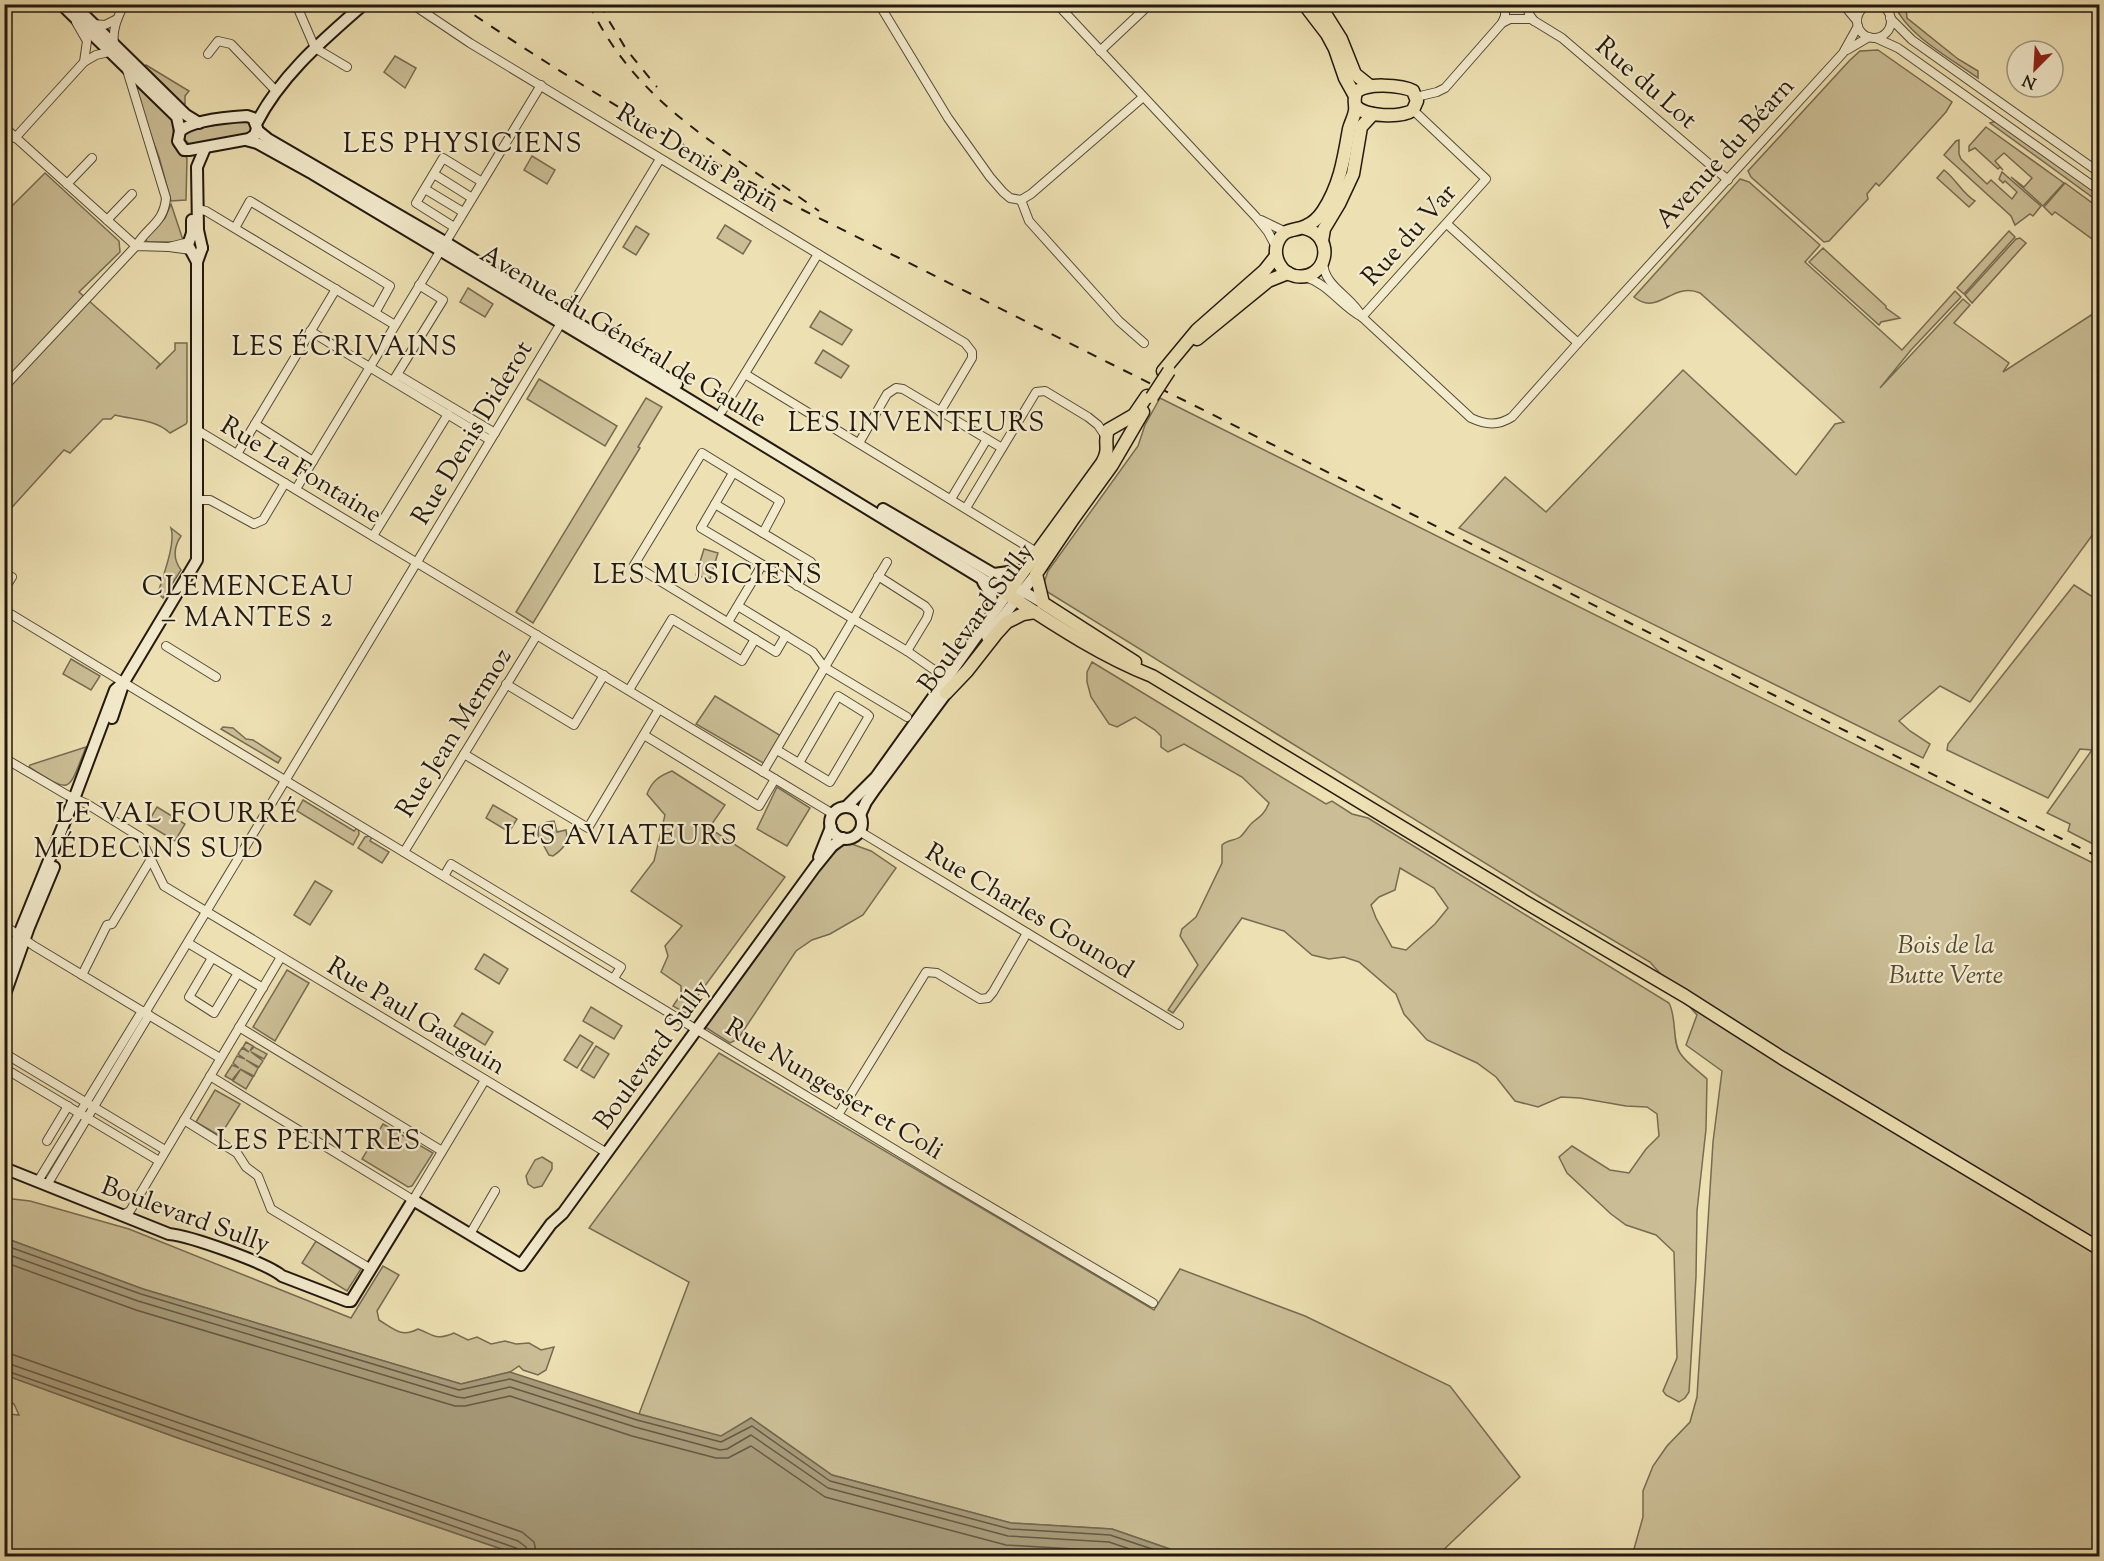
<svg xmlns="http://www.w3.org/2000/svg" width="2104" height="1561" font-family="'Sorts Mill Goudy',serif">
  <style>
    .green { fill: #cbbe96; stroke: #776c52; stroke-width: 1.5; fill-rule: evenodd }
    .water { fill: #a89c7b; stroke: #736850; stroke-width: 1.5 }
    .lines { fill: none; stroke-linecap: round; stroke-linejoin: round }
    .shore { stroke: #665a45; stroke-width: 1.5 }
    .street-casing { stroke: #564b38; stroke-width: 10 }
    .secondary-casing { stroke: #23190f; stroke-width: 14 }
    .primary-casing { stroke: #23190f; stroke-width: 15 }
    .street { stroke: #f3ebcd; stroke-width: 8 }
    .secondary { stroke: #f3ebcd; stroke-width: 10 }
    .primary { stroke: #ede0b2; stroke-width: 12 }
    .rail { stroke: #23190f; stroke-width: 2; stroke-dasharray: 10 10; stroke-linecap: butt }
    .primary-bridge-casing { stroke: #23190f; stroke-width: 15; stroke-linecap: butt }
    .primary-bridge { stroke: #ede0b2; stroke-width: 12 }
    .labels { text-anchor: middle; stroke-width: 4.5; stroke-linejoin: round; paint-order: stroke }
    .street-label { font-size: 26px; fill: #23190f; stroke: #f3ebcd }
    .park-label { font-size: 26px; font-style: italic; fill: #554b38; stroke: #f3ebcd }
    .neighbourhood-label { font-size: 27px; letter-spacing: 1.5px; fill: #23190f; stroke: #f3ebcd }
    .quarter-label { font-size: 28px; letter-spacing: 1.5px; fill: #23190f; stroke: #f3ebcd }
  </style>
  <rect width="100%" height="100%" fill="#ede0b2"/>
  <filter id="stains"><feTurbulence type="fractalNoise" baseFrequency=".00333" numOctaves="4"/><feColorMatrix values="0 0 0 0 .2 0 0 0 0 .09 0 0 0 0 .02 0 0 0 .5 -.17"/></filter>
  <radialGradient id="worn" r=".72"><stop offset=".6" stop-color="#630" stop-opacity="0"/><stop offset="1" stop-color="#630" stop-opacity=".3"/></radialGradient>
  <!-- green -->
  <g class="green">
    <path d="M1897 5H1908L1906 8 1907 18 1958 59 1978 71V78C1952 59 1908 36 1895 6Z"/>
    <polygon points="1878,50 1952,102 1946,112 1879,186 1876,183 1867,194 1868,199 1829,241 1824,242 1751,177 1748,171 1850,60 1860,51"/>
    <polygon points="395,56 416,68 405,88 384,72"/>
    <polygon points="146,65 189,91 185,96 185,104 182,105 144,67"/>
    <path d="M136 84 172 118C176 128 170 139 176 147 178 152 183 154 187 158L186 200 171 201 159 157 139 103Z"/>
    <polygon points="244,120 250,122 252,129 247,134 190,145 185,140 184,135 189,130"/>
    <polygon points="1993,122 1997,122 2099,194 2099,202 1990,123"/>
    <polygon points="1986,127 2064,183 2043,206 2011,177 2024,187 2032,178 2004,153 1995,161 2003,170 2000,167 1998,169 1975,148 1969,151 1969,146"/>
    <polygon points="1959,140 1959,154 1961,159 1987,184 1991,180 2012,199 2017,192 2005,181 2003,183 1999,179 2002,172 2041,206 2033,216 2030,214 2015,225 2011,216 1944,155 1956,141"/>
    <polygon points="532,156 555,170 547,184 524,170"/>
    <path d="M1944 170C1956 179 1962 193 1975 201L1969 207 1937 178Z"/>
    <path d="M45 173 119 241 120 252 79 292 160 364 156 369 175 350V343H187V422L186 424 170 433C155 419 134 420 115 415L111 419H103L70 453 64 450 5 515V203L10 208Z"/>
    <path d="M1740 179 1749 182 1820 245 1805 262 1902 350 1955 291 1961 297 1911 350 1880 388 1963 299 1970 305 1954 323 2009 363 2003 372 2099 310V526L1970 702 1940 686 1899 721 1910 731 1930 744 1923 758 1459 528 1505 477 1546 512 1683 370 1796 475 1835 424 1844 422 1700 293C1672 281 1658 317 1634 297Z"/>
    <polygon points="2065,183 2099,208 2099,244 2055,212 2052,215 2044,207"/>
    <polygon points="171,204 183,240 177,242 147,242 146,239 165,218"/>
    <polygon points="725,225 751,241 743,254 717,238"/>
    <polygon points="636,226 649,234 636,255 623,247"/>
    <polygon points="2009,231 2015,237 1964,294 1957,288"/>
    <polygon points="2020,238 2026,243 1972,303 1965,295 2016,239"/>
    <polygon points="1823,248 1886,306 1886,308 1900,318 1881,322 1879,325 1809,262"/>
    <polygon points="468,288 493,304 485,317 460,302"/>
    <polygon points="820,311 852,330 842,345 810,327"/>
    <polygon points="823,350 849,366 841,378 815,363"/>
    <polygon points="539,379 617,426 605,446 527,399"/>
    <polygon points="646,398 662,407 638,447 640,448 533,623 516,612"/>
    <polygon points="1160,398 2099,866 2099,1556 1632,1556 1643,1517 1643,1491 1653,1466 1667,1446 1690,1422 1697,1397 1713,1142 1722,1071 1686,1045 1697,1015 1650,962 1540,897 1046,591 1044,583 1048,571 1138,446 1145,425"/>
    <path d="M171 528 181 536C173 548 173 559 181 570L163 598 158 593C163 576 176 543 171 528Z"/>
    <polygon points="704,549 718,553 710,579 696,575"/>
    <polygon points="2074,585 2099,601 2099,847 2068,831 2070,824 2047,813 2092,750 2080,749 2048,798 1947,750 1948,744"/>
    <polygon points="71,659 100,676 91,690 63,674"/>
    <path d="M1092 662 1326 804 1332 801 1352 814 1368 818 1669 1003C1677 1018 1672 1042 1680 1053 1686 1063 1699 1071 1707 1079L1706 1129 1697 1211 1696 1277 1689 1392 1685 1398 1679 1402 1666 1395 1663 1391 1677 1358 1674 1252 1656 1235 1626 1225 1611 1214 1567 1173 1559 1157 1572 1146 1610 1170 1629 1173 1646 1149 1659 1136 1657 1114 1647 1107 1626 1106 1580 1098 1561 1097 1538 1107 1515 1101 1496 1077 1477 1063 1427 1040 1404 1014 1396 994 1359 962 1344 957 1329 959 1312 955 1284 931 1242 918 1173 1013 1168 1010 1198 965 1180 936 1182 929 1196 917 1222 863V845C1227 840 1234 841 1240 837 1245 833 1248 826 1253 822 1261 816 1265 813 1269 803L1242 777 1184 744 1168 752 1161 747V736L1155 730 1135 717 1117 727 1109 724 1091 697 1087 682V672ZM1400 868 1434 888 1448 908 1435 924 1406 950 1392 947 1376 918 1371 905 1379 897 1395 890Z"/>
    <polygon points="715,696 781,736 765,764 696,724"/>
    <polygon points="223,727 233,728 246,739 253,740 281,758 278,763 221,729"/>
    <path d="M86 747C67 794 73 794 29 767L30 765Z"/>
    <path d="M672 771 725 805 709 828 785 877 685 1013 673 1006 681 994V986L661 972 668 956 665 946 682 926 631 891 654 861 665 815 647 794C652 781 659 776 672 771Z"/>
    <polygon points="777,787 810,808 787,846 757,829"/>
    <polygon points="303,800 354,831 358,827 359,834 353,845 297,811"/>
    <polygon points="493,805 517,819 509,832 486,818"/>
    <polygon points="157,807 185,824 175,841 147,824"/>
    <path d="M554 821 557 832 566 830C569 843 563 849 553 856L549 855 538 835 539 827 547 822Z"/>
    <polygon points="370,836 372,837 370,841 389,852 382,863 358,848 365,837"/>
    <polygon points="849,843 871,851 896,868 863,915 830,934 812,940 796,951 738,1039 730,1043 705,1027 826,860 842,846"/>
    <polygon points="315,881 332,891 310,925 294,915"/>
    <polygon points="484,954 508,969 499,984 475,969"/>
    <polygon points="287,970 309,983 275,1041 253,1027"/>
    <polygon points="591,1007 622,1026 614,1039 583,1021"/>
    <polygon points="462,1013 493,1032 485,1045 454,1026"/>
    <polygon points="580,1035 593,1043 577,1068 564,1060"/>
    <polygon points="246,1042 253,1046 250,1051 254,1047 267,1054 264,1059 251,1052 263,1061 259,1067 246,1060 258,1068 254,1076 240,1069 253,1077 246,1089 233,1081 240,1070 232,1080 225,1076 232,1065 239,1068 233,1063 237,1056 245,1059 238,1054 242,1048 249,1052 243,1047"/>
    <polygon points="596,1046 609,1054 594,1078 581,1070"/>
    <polygon points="719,1053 1154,1310 1180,1269 1305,1316 1450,1386 1520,1477 1437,1556 1190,1556 1112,1529 1011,1523 832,1475 751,1418 722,1437 639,1414 689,1282 589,1228"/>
    <polygon points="215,1090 240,1104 220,1136 196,1122"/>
    <polygon points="383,1124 433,1153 412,1186 408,1187 362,1159"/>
    <polygon points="542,1157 552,1163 552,1169 542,1186 534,1188 528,1184 526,1176 535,1160"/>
    <path d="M4 1198 30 1201 129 1229 351 1318 383 1266 399 1275 377 1311 379 1320C394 1329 401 1338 418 1329 434 1335 435 1341 454 1333L468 1340 477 1337 491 1344 505 1341 516 1344 529 1343 541 1350 554 1347 546 1370 538 1375 523 1370 519 1366 510 1372 461 1384 143 1289 5 1238Z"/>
    <polygon points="316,1241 361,1269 347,1291 302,1263"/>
    <polygon points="5,1375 178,1438 522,1556 5,1556 4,1429 9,1419 9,1414 19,1415 14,1404 5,1399"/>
  </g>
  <!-- water -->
  <polygon class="water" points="5,1238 143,1289 461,1384 510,1372 639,1414 721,1436 751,1418 832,1475 1011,1523 1112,1529 1190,1556 522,1556 178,1438 5,1375"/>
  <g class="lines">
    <!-- shore -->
    <g class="shore">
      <polyline points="4,1245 141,1294 459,1390 510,1379 637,1420 721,1442 752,1426 830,1481 1010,1529 1110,1535 1173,1556"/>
      <polyline points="4,1253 138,1301 457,1397 464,1398 510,1387 635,1427 720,1450 727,1449 751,1435 828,1488 1008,1536 1109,1542 1150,1556"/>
      <polyline points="4,1262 136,1310 455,1406 465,1406 510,1396 632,1436 716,1458 728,1458 751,1446 825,1497 1006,1545 1107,1551 1123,1556"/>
      <polyline points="4,1353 14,1355 186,1416 522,1532 534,1542 537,1556"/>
      <polyline points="4,1362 518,1541 526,1547 528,1556"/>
      <polyline points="4,1370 516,1548 520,1552 521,1556"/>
    </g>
    <!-- street casing -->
    <g class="street-casing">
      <g id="street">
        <polyline points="296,4 315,48 347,67"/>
        <polyline points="412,4 470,43 965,343 972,352 972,358 940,412"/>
        <polyline points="879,4 948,118 990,177 1003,192 1010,198 1021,200 1031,194 1142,98"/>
        <polyline points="1057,4 1256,217 1268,232 1276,247"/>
        <polyline points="1527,4 1529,14 1534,21"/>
        <polyline points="1843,4 1857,21"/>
        <circle cx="1874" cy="21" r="17"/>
        <polyline points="1890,18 1912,40 2100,173"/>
        <polyline points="76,22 87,41 84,62"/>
        <polyline points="1502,23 1510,19 1531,19 1562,38 1728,180"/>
        <polyline points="93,24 105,25 117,19"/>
        <polyline points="1876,38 1898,48 2100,191"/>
        <path d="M114 43C112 29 118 17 124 4"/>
        <polyline points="1847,50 1869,37"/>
        <polyline points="1100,51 1150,4"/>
        <polyline points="208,54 218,41 231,44 277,92"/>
        <polyline points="1416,97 1437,92 1445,88 1502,23 1505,16 1505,4"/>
        <path d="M4 127 136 246C147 227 164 223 166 198L127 70"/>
        <polyline points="15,138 84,62 96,55 109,52"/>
        <polyline points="434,174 472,198"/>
        <polyline points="67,184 92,158"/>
        <polyline points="425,189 463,212"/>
        <polyline points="1021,200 1029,221 1119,321 1144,343"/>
        <polyline points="198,209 206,211 395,325"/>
        <polyline points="107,220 132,194"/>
        <polyline points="1261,220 1286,232"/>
        <polyline points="1447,224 1578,343"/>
        <polyline points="454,227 416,203 443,158 482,182"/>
        <polyline points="235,228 250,201 374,276 390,286 375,313"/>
        <polyline points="189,242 169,247 191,250"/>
        <path d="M1323 261C1323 287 1352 296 1362 317"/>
        <path d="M1305 277C1329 284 1341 306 1362 317L1471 418C1486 425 1498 426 1512 417L1578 343 1843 53 1858 26"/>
        <polyline points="1362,317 1486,179 1413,110"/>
        <polyline points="310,331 490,440"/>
        <polyline points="745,374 1038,553"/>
        <polyline points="398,375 495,433"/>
        <polyline points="393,381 443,300 419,285"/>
        <polyline points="4,387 136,246 169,247"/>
        <polyline points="722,411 818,254"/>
        <polyline points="255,424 313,461"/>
        <polyline points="197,430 833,814"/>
        <polyline points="859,443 887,394 896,388 903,389 1002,448"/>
        <polyline points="237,454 336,289"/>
        <polyline points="733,473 701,528 907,651 940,674"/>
        <polyline points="296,489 541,85"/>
        <polyline points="951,499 987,439"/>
        <polyline points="197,500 210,500 254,524 263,520 285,483"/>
        <polyline points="715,504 811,562 797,586"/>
        <polyline points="966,508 1036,392 1045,391 1088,417 1098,425 1106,437"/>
        <polyline points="763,533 780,501 702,453 634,565 776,652 786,635"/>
        <polyline points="373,536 448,414"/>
        <polyline points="878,576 925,606 929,611 927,618 907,651"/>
        <polyline points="4,590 12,577"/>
        <polyline points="738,606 813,652 824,667 907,717"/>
        <polyline points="4,610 945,1180 1153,1303"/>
        <polyline points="728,622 762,565"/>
        <polyline points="166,646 216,677"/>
        <polyline points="506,684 574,725 604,675"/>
        <polyline points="629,690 672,619 742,661 755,639"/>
        <polyline points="644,735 759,806 775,779"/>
        <polyline points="777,750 830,782 869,716 867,714 838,696 799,763"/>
        <polyline points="464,754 588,828 659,709"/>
        <polyline points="4,758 67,795 87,804 140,837 164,886 607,1153"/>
        <polyline points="763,772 887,562"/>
        <polyline points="859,831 1179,1025"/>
        <polyline points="404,852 537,635"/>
        <polyline points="444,876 451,864 621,967 614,978"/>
        <polyline points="4,925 34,946 220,1058"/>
        <polyline points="188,943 263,988"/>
        <polyline points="212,958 189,997 214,1013 238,973"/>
        <polyline points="82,975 107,925 112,924 151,859"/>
        <polyline points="145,1013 660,159"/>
        <polyline points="239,1027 442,1151"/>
        <polyline points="4,1053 165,1150"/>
        <polyline points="4,1068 159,1161"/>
        <polyline points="210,1076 413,1200 485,1080"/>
        <polyline points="838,1115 926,972 937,973 980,999 988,998 993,992 1027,933"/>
        <polyline points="184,1120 237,1153 246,1167 258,1176 271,1209 371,1269"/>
        <polyline points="47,1141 68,1106"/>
        <polyline points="38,1181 142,1011"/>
        <polyline points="47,1185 149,1015"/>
        <polyline points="122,1215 130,1211 281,957"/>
        <polyline points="470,1234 495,1191"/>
      </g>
    </g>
    <!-- secondary casing -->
    <g class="secondary-casing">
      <g id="secondary">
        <path d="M61 4 177 117 180 131 178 141 184 150H189L249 139 255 135 257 128 253 118 247 116C230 117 193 120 180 131"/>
        <polyline points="73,4 186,115 199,123"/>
        <path d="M256 124C281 75 323 40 364 4"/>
        <polyline points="257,130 268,139 445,242 677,384"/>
        <polyline points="246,140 257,143 313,174 678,393 1007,594 876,777 846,807"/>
        <polyline points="192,220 192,233 188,245 197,262"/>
        <polyline points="202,248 198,230 197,167 205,148"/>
        <polyline points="883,509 1043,603"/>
        <polyline points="994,574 1023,570"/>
        <polyline points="983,582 991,595 994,612"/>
        <polyline points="987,637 1036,574"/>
        <polyline points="112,718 124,682"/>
        <circle cx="846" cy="823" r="16"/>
        <polyline points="860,815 866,802 875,789 950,688"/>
        <polyline points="819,857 831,827"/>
        <polyline points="4,971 74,799 115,690 124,682 197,560 197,262 202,248"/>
        <polyline points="4,997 29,927 54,867"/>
        <path d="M4 1168 169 1234C190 1236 267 1263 282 1276L347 1301H351L413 1200 521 1265 551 1224 563 1213 815 867 832 846 843 838"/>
      </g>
    </g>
    <!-- primary casing -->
    <g class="primary-casing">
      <g id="primary">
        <polyline points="1304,4 1327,34 1335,49 1345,78 1355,96"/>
        <polyline points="1319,4 1341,39 1355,74 1370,86"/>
        <path d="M1304 228C1337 236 1327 282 1295 276 1281 273 1273 258 1277 244 1283 227 1294 232 1306 226 1313 223 1319 217 1323 211 1340 185 1344 158 1349 129 1351 122 1354 117 1355 111 1356 105 1353 99 1356 93 1363 82 1403 85 1413 91L1417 101 1413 110C1402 118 1364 117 1356 106"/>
        <polyline points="1322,241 1324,229 1339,204 1353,174 1361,127 1373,114"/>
        <polyline points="1197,339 1268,281 1288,273"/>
        <polyline points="1163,371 1197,330 1265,270 1276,256"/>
        <path d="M1147 396 1134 415 1108 430C1103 443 1111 448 1102 463L1007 594C1053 624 1101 656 1152 676L1532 906 1685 996 1782 1058 2100 1249"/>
        <polyline points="1135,662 1043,603 1036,574 1073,519 1112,465 1143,412"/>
        <polyline points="946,693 967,671 996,634 1007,622 1023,614 1035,612"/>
      </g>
    </g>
    <!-- street -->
    <use href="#street" class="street"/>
    <!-- secondary -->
    <use href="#secondary" class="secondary"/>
    <!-- primary -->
    <use href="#primary" class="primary"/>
    <!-- rail -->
    <g class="rail">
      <path d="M458 4C569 80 684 148 803 210L2100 858"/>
      <path d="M589 4C633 97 707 138 788 195"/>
      <polyline points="599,4 626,49 657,87"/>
      <polyline points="782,185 819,211"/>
    </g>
    <!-- primary-bridge casing -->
    <g class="primary-bridge-casing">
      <polyline id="primary-bridge" points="1152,397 1169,371"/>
    </g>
    <!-- primary-bridge -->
    <use href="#primary-bridge" class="primary-bridge"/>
  </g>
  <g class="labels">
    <!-- street labels -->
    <g class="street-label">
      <text transform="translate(1647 82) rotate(41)" y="9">Rue du Lot</text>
      <text transform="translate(1724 152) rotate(-48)" y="9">Avenue du Béarn</text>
      <text transform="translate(699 157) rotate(31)" y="9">Rue Denis Papin</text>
      <text transform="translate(1408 234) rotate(-48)" y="9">Rue du Var</text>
      <text transform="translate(624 335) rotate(31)" y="9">Avenue du Général de Gaulle</text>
      <text transform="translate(471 432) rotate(-59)" y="9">Rue Denis Diderot</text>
      <text transform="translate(302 469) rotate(31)" y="9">Rue La Fontaine</text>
      <text transform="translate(975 617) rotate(-54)" y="9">Boulevard Sully</text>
      <text transform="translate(453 732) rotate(-58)" y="9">Rue Jean Mermoz</text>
      <text transform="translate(1030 910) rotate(31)" y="9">Rue Charles Gounod</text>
      <text transform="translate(417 1015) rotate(31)" y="9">Rue Paul Gauguin</text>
      <text transform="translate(651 1054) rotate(-54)" y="9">Boulevard Sully</text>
      <text transform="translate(835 1088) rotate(31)" y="9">Rue Nungesser et Coli</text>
      <text transform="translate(186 1214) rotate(20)" y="9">Boulevard Sully</text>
    </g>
    <!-- park labels -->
    <g class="park-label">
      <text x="1946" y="953">Bois de la<tspan x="1946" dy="30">Butte Verte</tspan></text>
    </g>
    <!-- neighbourhood labels -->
    <g class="neighbourhood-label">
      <text x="463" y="152">LES PHYSICIENS</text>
      <text x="345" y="355">LES ÉCRIVAINS</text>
      <text x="917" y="431">LES INVENTEURS</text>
      <text x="708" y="583">LES MUSICIENS</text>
      <text x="248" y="595">CLEMENCEAU<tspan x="248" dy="31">– MANTES 2</tspan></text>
      <text x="621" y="844">LES AVIATEURS</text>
      <text x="149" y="857">MÉDECINS SUD</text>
      <text x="319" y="1149">LES PEINTRES</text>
    </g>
    <!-- quarter labels -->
    <g class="quarter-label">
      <text x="177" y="822">LE VAL FOURRÉ</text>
    </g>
  </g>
  <!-- margin -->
  <rect width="2104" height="1561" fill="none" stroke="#ede0b2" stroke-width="24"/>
  <rect x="6" y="6" width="2092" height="1549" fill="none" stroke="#23190f" stroke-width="3"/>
  <rect x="12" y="12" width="2080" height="1537" fill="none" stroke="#23190f" stroke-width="1.5"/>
  <!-- north arrow -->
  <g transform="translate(2035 69) rotate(204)"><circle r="28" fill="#f3ebcd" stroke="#a09781" stroke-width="1.5"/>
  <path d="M0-4.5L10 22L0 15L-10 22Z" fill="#8f2418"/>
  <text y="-9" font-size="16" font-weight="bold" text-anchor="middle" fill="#23190f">N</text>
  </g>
  <rect width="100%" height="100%" filter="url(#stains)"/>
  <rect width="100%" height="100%" fill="url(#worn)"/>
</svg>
